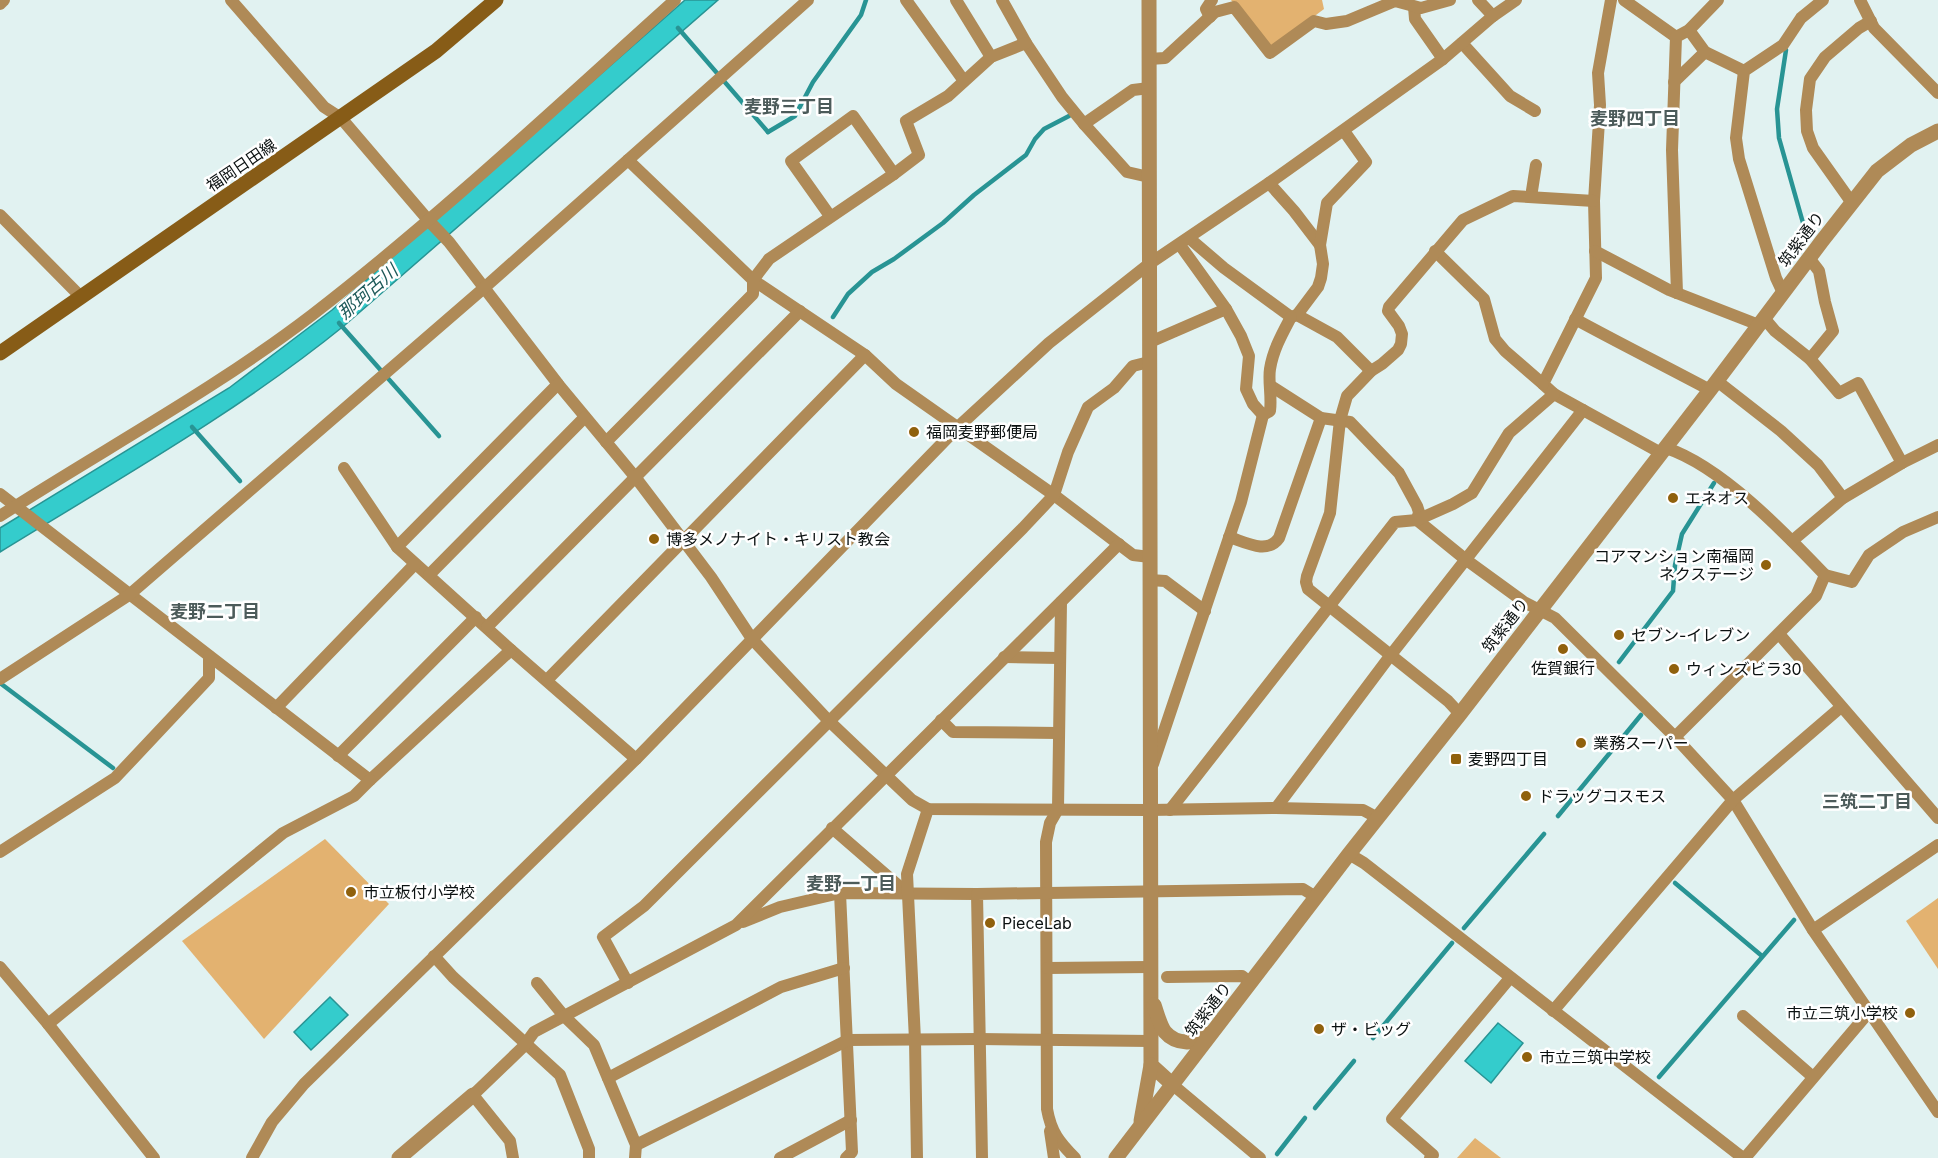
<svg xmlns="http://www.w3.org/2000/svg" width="1938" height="1158" font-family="Inter,'Noto Sans JP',sans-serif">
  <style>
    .green { fill: #e3b270 }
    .water { fill: #34cccc; stroke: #289494; stroke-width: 1.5 }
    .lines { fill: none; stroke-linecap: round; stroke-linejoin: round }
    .stream { stroke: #289494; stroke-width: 4.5 }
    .minor { stroke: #af8a57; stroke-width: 12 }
    .tertiary { stroke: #af8a57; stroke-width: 15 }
    .secondary { stroke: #875c17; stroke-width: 15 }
    .poi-dot { fill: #90610d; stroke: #fff; stroke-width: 2 }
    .labels { text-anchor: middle; stroke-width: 5; stroke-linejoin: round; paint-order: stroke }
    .street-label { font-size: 16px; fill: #0b1111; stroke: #fff }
    .poi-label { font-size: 16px; fill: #0b1111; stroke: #fff; text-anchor: start }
    .neighbourhood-label { font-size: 18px; font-weight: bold; fill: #4c5b5a; stroke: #fff }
    .water-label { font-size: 18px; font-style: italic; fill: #1d5959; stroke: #fff }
  </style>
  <rect width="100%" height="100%" fill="#e1f2f1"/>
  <!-- green -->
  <g class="green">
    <polygon points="1231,0 1322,0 1324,9 1275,46 1268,45"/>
    <polygon points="325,839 389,904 264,1039 182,941"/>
    <polygon points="1938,898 1938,969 1906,921"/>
    <polygon points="1475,1138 1501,1158 1457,1158"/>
  </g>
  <!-- water -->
  <g class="water">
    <path d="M685 0H718L345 325C238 412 117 480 0 552V528L229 388 332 310Z"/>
    <polygon points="330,997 348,1015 311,1050 294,1032"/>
    <polygon points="1498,1023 1523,1043 1491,1083 1465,1061"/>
  </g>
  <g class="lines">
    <!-- stream -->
    <g class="stream">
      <polyline points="678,28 768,132"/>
      <polyline points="1786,50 1777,109 1779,138 1805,230"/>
      <polyline points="768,132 795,116 813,82 861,15 866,0"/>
      <polyline points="833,317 848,294 872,272 894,259 943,223 974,195 1026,155 1035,139 1044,129 1069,116"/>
      <polyline points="339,323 439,436"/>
      <polyline points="192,427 240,481"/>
      <polyline points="1619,662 1673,591 1675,565 1682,534 1714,483"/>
      <polyline points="0,683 113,768"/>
      <polyline points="1558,816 1641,715"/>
      <polyline points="1675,883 1762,956"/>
      <polyline points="1464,928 1544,834"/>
      <polyline points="1373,1038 1452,943"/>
      <polyline points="1659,1077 1794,920"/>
      <polyline points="1315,1108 1354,1061"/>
      <polyline points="1277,1154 1305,1118"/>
    </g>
    <!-- minor -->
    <g class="minor">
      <polyline points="231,0 324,107 341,118 429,221 449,242 558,384 636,478 711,577 752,639 828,720 912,800 928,809 1150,810 1276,808 1363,810 1378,818"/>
      <polyline points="906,0 964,81"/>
      <polyline points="956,0 991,57"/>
      <polyline points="1002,0 1026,43 1062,97 1084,124 1127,172 1149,177"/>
      <polyline points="1478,0 1493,16"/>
      <polyline points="1611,0 1598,73 1600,105 1594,201 1596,278 1543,384 1554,394 1661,453"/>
      <polyline points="1624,0 1676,37"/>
      <polyline points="1860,0 1874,28 1938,93"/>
      <polyline points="0,4 4,0"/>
      <polyline points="1414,7 1415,19 1443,59"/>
      <polyline points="1210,17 1206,9 1212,0"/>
      <polyline points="1689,30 1705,52 1744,71"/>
      <polyline points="1462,43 1510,96 1535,111"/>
      <polyline points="1149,59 1165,58 1215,12 1234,7 1270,53 1314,21 1326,24 1347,21 1395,1 1421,8 1450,0"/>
      <polyline points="1674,82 1705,52"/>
      <polyline points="1084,124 1133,90 1149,88"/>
      <polyline points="628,160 753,280 865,355 896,384 1054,495 1133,555 1150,557"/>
      <polyline points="1269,183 1294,211 1320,245"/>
      <polyline points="1531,197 1536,165"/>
      <polyline points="1852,203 1813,148 1807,131 1806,110 1810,79 1825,57 1859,28 1871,21"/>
      <polyline points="0,215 81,297"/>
      <polyline points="830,216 791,161 853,116 894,174"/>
      <polyline points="1189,238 1224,268 1291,317 1297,315 1337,337 1371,371"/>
      <polyline points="1180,245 1226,309"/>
      <polyline points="1435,251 1484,299 1495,339 1505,351 1543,384"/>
      <polyline points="1595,251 1669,290 1759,325"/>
      <polyline points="1809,258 1819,271 1825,302 1833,331 1810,359"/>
      <polyline points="1677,293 1672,150 1676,37 1689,30 1718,0"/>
      <polyline points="1783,293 1776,278 1739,159 1736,138 1744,71 1783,45 1801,18 1823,0"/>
      <polyline points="1297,315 1318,287 1321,278 1323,264 1320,245 1327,203 1366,162 1344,131"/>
      <polyline points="1764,318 1775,331 1810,359 1839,393 1858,383 1902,463"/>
      <path d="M1575 319C1619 343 1665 366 1710 390"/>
      <polyline points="1150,342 1226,309 1241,336 1249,356 1246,389 1253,404 1263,415"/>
      <polyline points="1717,381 1781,431 1818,465 1843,498"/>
      <polyline points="1271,386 1321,418 1350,422 1399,473 1417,506 1419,512 1417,520 1465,559 1524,602 1555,618 1675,737 1733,800 1813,930 1938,1112"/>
      <polyline points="606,442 753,294 753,280 769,259 894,174 919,155 906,121 948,96 991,57 1026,43"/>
      <path d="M1666 448C1721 466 1785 533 1825 575L1816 596 1675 737"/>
      <polyline points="344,468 397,547 511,650 636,759"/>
      <polyline points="0,494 370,780 511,650"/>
      <path d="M0 516C104 449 214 390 312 315 439 217 556 107 675 0"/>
      <path d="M1229 537C1245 542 1267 555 1279 538L1321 418"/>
      <polyline points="1792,541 1843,498 1902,463 1938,445"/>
      <polyline points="397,547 558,384"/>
      <polyline points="429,575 585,417"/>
      <polyline points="1825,575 1852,582 1869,555 1903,532 1938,517"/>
      <polyline points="1150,580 1165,581 1205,611"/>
      <path d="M1061 602 1058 809 1050 823 1046 842 1047 1109C1051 1132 1059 1142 1075 1158"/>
      <polyline points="487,627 800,311"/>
      <polyline points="1779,634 1938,818"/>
      <polyline points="1004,657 1060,658"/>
      <polyline points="0,679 129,595 484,288 808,0"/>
      <polyline points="547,680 865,355"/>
      <polyline points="276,708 415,564"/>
      <polyline points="1460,714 1448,701 1308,589 1306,582 1307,576 1330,513 1340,420 1347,396 1371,371 1382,364 1398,350 1401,344 1402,334 1399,326 1388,311 1389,307 1463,220 1513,196 1594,201"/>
      <polyline points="941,720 953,732 1059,733"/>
      <polyline points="338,756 476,617"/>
      <path d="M1153 764 1241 502 1263 415 1270 411C1272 397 1268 381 1270 369 1273 350 1282 334 1291 317"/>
      <polyline points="1276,808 1390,656 1583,410"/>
      <polyline points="1170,810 1395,522 1417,520 1453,504 1472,493 1509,433 1554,394"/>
      <polyline points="832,828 907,893"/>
      <polyline points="0,852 115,778 209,678 209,656"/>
      <polyline points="1349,854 1364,863 1743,1158"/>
      <polyline points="840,893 852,1152 846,1158"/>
      <polyline points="743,922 780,907 840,893 977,894"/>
      <polyline points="1813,930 1938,845"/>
      <polyline points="434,956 453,977 560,1075 589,1149 589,1158"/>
      <polyline points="0,967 48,1024 154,1158"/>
      <polyline points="1047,968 1150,967"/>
      <polyline points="1167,977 1242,976 1251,983"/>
      <polyline points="537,983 564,1016 594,1045 636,1145 635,1158"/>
      <polyline points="628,983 603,937 644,906 1023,528 1054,495 1068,452 1088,407 1114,388 1133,366 1149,362"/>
      <polyline points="1553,1011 1733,800 1841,707"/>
      <polyline points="1743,1016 1813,1077"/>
      <polyline points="48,1024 283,833 354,796 370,780"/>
      <polyline points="608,1078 781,987 844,968"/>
      <polyline points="1173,1085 1260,1158"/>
      <polyline points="1050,1131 1054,1158"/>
      <polyline points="636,1145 848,1040 979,1039 1151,1041"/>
      <polyline points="252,1158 272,1122 304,1084 636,759 958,427 1049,343 1149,264 1269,183 1443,59 1493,16 1516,0"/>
      <polyline points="513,1158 510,1141 473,1095 524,1046 534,1032 736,925 1119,544"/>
      <polyline points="780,1158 851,1120"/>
      <polyline points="917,1158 915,1040 907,874 928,809"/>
      <polyline points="982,1158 977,894 1303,889 1316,897"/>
      <polyline points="1430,1158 1433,1155 1392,1119 1510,978"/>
      <polyline points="1745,1158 1869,1012"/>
    </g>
    <!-- tertiary -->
    <g class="tertiary">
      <polyline points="1149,0 1151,1065 1173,1085"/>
      <path d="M1154 1005C1157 1013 1160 1026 1165 1032 1176 1045 1197 1045 1209 1034"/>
      <polyline points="1141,1121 1151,1065"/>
      <polyline points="399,1158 473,1095"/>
      <polyline points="1116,1158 1349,854 1460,714 1710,390 1822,241 1877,171 1911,145 1938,131"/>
    </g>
    <!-- secondary -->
    <polyline class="secondary" points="0,353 436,51 496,0"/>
  </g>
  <!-- markers -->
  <g class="poi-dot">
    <circle cx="914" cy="432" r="6"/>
    <circle cx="1673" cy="498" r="6"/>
    <circle cx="654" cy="539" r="6"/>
    <circle cx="1766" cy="565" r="6"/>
    <circle cx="1619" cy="635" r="6"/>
    <circle cx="1563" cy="649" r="6"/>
    <circle cx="1674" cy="669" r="6"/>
    <circle cx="1581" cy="743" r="6"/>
    <rect x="1450" y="753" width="12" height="12" rx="3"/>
    <circle cx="1526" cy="796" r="6"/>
    <circle cx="351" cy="892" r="6"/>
    <circle cx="990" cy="923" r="6"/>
    <circle cx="1910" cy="1013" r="6"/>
    <circle cx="1319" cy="1029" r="6"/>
    <circle cx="1527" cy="1057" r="6"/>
  </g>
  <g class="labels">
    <!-- street labels -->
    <g class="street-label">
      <text transform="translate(241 165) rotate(-34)" y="6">福岡日田線</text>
      <text transform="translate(1801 239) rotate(-53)" y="6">筑紫通り</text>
      <text transform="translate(1505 625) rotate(-52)" y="6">筑紫通り</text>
      <text transform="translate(1208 1009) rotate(-52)" y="6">筑紫通り</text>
    </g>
    <!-- poi labels -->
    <g class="poi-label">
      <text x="926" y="438">福岡麦野郵便局</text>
      <text x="1685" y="504">エネオス</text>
      <text x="666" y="545">博多メノナイト・キリスト教会</text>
      <text x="1754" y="562" text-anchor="end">コアマンション南福岡<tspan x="1754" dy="18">ネクステージ</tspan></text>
      <text x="1631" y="641">セブン-イレブン</text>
      <text x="1563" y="674" text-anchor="middle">佐賀銀行</text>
      <text x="1686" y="675">ウィンズビラ30</text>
      <text x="1593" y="749">業務スーパー</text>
      <text x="1468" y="765">麦野四丁目</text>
      <text x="1538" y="802">ドラッグコスモス</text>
      <text x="363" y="898">市立板付小学校</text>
      <text x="1002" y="929">PieceLab</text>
      <text x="1898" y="1019" text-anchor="end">市立三筑小学校</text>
      <text x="1331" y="1035">ザ・ビッグ</text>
      <text x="1539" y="1063">市立三筑中学校</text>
    </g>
    <!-- neighbourhood labels -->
    <g class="neighbourhood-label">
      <text x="789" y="113">麦野三丁目</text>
      <text x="1635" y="125">麦野四丁目</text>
      <text x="215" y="618">麦野二丁目</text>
      <text x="1867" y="808">三筑二丁目</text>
      <text x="851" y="890">麦野一丁目</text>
    </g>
    <!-- water labels -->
    <g class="water-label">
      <text transform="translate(368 292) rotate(-41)" y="6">那珂古川</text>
    </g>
  </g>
</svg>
